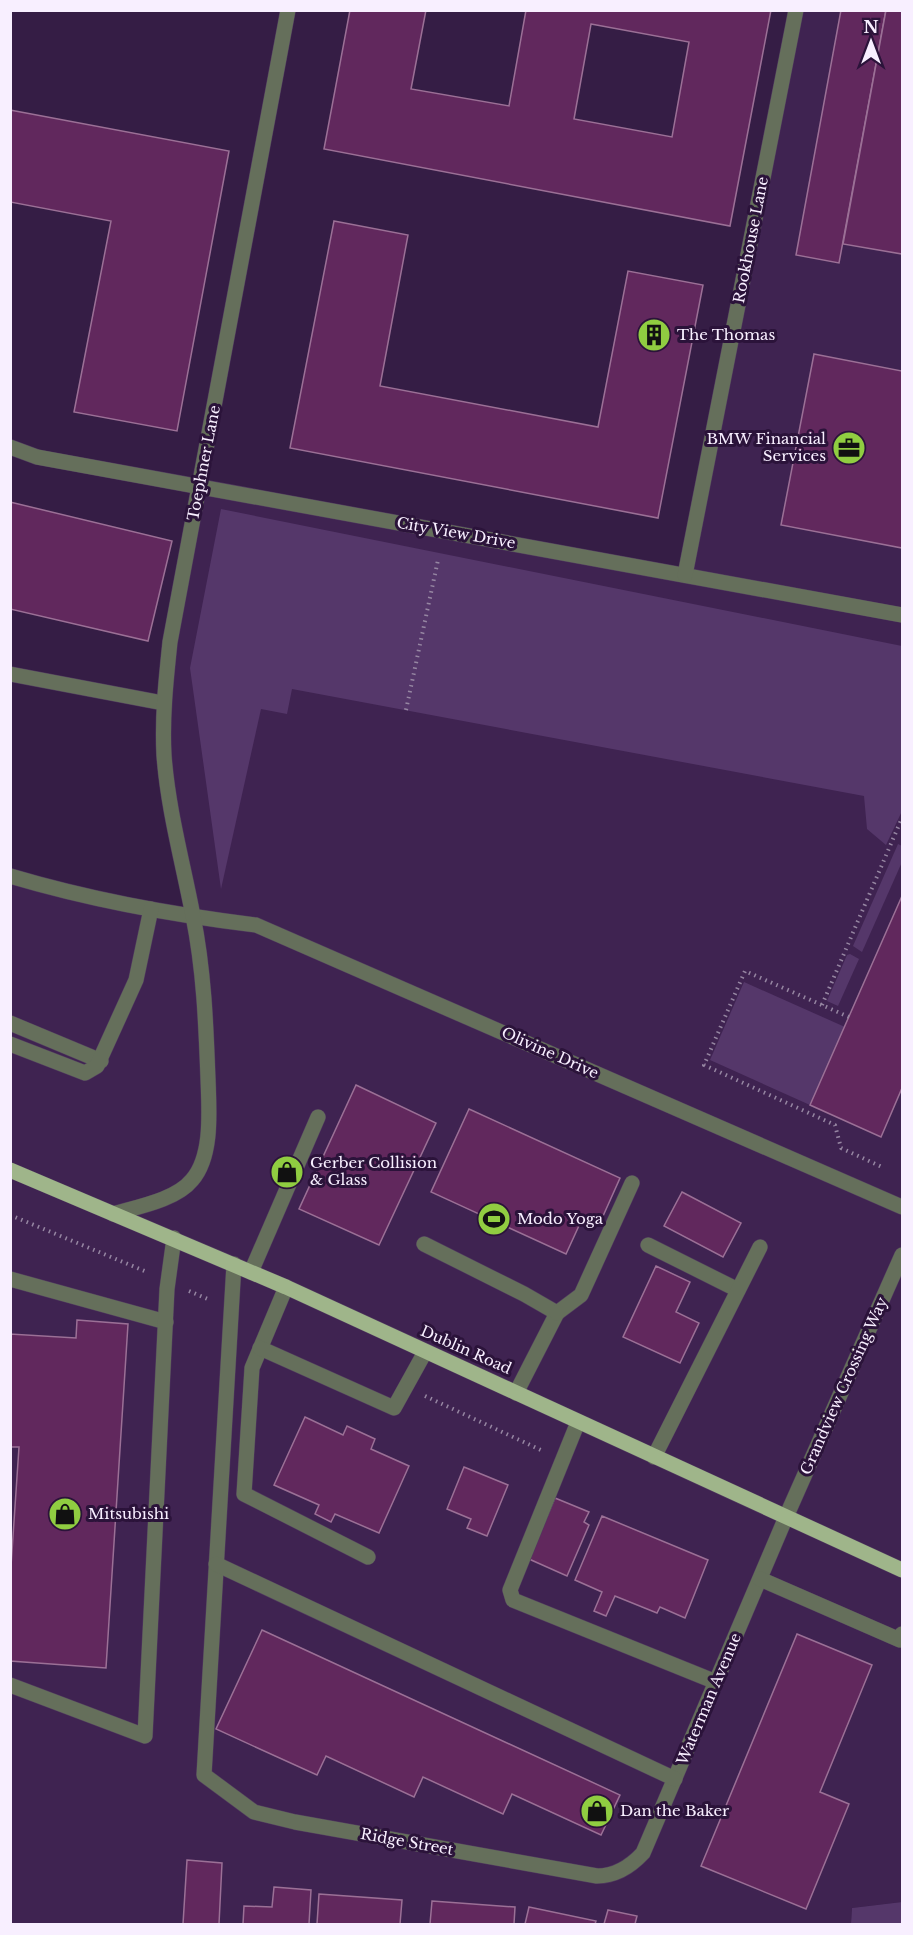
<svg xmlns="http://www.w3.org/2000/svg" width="913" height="1935" font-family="'Libre Baskerville',serif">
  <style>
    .built { fill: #3f2351 }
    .green { fill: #55376a }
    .building { fill: #61285d; stroke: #9b7096; stroke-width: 1.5; fill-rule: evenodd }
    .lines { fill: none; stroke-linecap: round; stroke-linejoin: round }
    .minor-casing { stroke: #503a5f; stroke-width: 16 }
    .major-casing { stroke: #503a5f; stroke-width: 16 }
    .path { stroke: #9686a2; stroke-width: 4; stroke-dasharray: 1.5 4.5; stroke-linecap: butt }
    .minor { stroke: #656f5b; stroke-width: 15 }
    .major { stroke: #9fb58a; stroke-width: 15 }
    .labels { text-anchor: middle; stroke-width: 6; stroke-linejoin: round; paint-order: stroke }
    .street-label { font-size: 15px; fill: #f8efff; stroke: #2b133a }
    .poi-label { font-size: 15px; fill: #f8efff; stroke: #2b133a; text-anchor: start }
  </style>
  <rect width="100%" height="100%" fill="#351d45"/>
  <!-- built -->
  <polygon class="built" points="796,11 902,11 902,1902 852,1908 851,1924 11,1924 10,876 193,917 163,703 199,486 685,575"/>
  <!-- green -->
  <g class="green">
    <polygon points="221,509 902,646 902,811 886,845 867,829 864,796 292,689 287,714 261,709 221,889 190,668"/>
    <polygon points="898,844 902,846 902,862 862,952 853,946"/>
    <polygon points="850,954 859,959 838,1006 827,1001 847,955"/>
    <polygon points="744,982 845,1027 810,1105 710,1060"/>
    <polygon points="902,1902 902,1924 851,1924 852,1908"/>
  </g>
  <!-- building -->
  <g class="building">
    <path d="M350 10H426L411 89 509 106 526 10H771L730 226 324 149ZM591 24 689 42 672 137 574 119Z"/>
    <polygon points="841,10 886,10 839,263 796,255"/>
    <polygon points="886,10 902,10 902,254 843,244"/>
    <polygon points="10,110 229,151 177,431 74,412 111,221 10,202"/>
    <polygon points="334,221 408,235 380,386 598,427 628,271 703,285 658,518 290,448"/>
    <polygon points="814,354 902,371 902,548 781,525"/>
    <polygon points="10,502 172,541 148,641 10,609"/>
    <polygon points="902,896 902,1088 881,1137 810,1105"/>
    <polygon points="356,1085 436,1123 379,1245 299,1209"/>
    <polygon points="469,1109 620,1178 599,1225 583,1217 566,1254 431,1192"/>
    <polygon points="682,1192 741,1223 723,1257 664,1226"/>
    <polygon points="656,1266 690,1282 676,1312 699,1323 680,1363 623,1337"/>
    <polygon points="77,1320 128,1324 106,1668 10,1661 10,1581 19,1447 10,1447 10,1334 76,1338"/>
    <polygon points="305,1417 343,1435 347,1426 375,1439 371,1449 409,1466 379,1533 335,1514 331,1522 315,1514 319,1505 274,1485"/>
    <polygon points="464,1467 508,1485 487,1536 467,1528 471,1519 447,1509"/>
    <polygon points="555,1498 589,1512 584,1522 589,1525 567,1576 529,1559"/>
    <polygon points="602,1516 708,1560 685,1618 660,1607 657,1613 615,1596 606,1616 594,1611 602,1592 575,1580"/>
    <polygon points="262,1630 620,1795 601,1835 512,1794 503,1814 423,1777 414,1797 326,1756 317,1775 216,1729"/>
    <polygon points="797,1634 872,1665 820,1792 849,1804 806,1909 701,1866"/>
    <polygon points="187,1860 222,1863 219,1924 183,1924"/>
    <polygon points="274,1887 311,1890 309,1924 243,1924 244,1906 272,1907"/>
    <polygon points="319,1894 402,1900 400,1924 317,1924"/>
    <polygon points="432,1901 515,1907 514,1924 430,1924"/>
    <polygon points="529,1907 596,1921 595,1924 525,1924"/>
    <polygon points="608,1910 637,1916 635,1924 604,1924"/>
  </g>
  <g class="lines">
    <!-- minor casing -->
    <g class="minor-casing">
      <g id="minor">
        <polyline points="10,447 37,457 902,615"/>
        <polyline points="685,575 796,10"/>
        <polyline points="10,674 163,703"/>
        <path d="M10 876C91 900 173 915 256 925L902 1207"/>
        <polyline points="10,1023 101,1061"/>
        <polyline points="10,1044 85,1073 97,1066 136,980 151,909"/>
        <path d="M113 1214C137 1207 176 1200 192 1180 213 1156 209 1110 208 1079 206 1025 204 970 193 916 183 863 168 810 164 755 162 717 166 680 170 642L288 10"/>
        <polyline points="424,1244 524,1294 557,1313 516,1393"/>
        <polyline points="648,1245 738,1290"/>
        <path d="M234 1264 204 1775 254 1812 295 1822 597 1876C616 1876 630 1867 643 1853L786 1517 902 1255"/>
        <polyline points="251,1272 318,1117"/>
        <polyline points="10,1279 166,1322"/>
        <polyline points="286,1287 252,1368 244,1494 368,1557"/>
        <polyline points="557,1313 581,1295 632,1183"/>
        <polyline points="260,1348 394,1408 425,1352"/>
        <polyline points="578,1422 510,1590 513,1600 716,1682"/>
        <polyline points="654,1457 760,1247"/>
        <polyline points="216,1564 675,1779"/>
        <polyline points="760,1579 900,1640 902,1634"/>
        <polyline points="10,1685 145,1736 167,1289 174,1238"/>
      </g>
    </g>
    <!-- major casing -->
    <g class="major-casing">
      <polyline id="major" points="10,1170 286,1287 902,1570"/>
    </g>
    <!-- path -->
    <g class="path">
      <polyline points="406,710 438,560"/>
      <polyline points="822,1005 902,818"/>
      <polyline points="849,1017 745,971 704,1065 835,1125 841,1148 882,1167"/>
      <polyline points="10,1215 147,1272"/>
      <polyline points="189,1291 210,1300"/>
      <polyline points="425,1396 543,1451"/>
    </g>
    <!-- minor -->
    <use href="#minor" class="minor"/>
    <!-- major -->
    <use href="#major" class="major"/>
  </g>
  <!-- icons -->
  <defs>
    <g id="building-disc" transform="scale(1.725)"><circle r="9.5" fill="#90cd41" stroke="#2b133a"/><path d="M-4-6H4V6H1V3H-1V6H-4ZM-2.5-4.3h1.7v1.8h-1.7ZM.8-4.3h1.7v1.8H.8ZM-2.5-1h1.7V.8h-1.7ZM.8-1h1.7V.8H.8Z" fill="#111"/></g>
    <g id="office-disc" transform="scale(1.725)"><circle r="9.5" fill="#90cd41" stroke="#2b133a"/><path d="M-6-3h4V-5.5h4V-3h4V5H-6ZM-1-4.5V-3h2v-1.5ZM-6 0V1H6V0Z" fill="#111"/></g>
    <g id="shop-disc" transform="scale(1.725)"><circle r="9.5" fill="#90cd41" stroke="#2b133a"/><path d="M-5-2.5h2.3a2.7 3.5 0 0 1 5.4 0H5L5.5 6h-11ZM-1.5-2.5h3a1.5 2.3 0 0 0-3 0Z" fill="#111"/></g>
    <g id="stadium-disc" transform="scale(1.725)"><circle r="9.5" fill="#90cd41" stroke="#2b133a"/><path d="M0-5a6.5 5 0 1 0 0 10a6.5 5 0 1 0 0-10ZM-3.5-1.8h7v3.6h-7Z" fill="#111"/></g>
  </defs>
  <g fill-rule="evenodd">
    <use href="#building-disc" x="654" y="335"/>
    <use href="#office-disc" x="849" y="448"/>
    <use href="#shop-disc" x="287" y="1172"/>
    <use href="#stadium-disc" x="494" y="1219"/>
    <use href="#shop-disc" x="65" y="1514"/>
    <use href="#shop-disc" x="597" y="1811"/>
  </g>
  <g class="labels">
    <!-- street labels -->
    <g class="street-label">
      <text transform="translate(751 240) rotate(-79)" y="5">Rookhouse Lane</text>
      <text transform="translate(204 463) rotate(-79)" y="5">Toephner Lane</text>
      <text transform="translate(456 533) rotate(10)" y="5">City View Drive</text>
      <text transform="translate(550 1053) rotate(24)" y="5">Olivine Drive</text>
      <text transform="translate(466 1350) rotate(24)" y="5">Dublin Road</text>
      <text transform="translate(844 1386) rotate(-66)" y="5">Grandview Crossing Way</text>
      <text transform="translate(709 1699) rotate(-67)" y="5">Waterman Avenue</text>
      <text transform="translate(407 1842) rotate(10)" y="5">Ridge Street</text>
    </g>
    <!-- poi labels -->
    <g class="poi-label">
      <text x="677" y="340">The Thomas</text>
      <text x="826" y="444" text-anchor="end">BMW Financial<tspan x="826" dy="17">Services</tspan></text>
      <text x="310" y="1168">Gerber Collision<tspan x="310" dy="17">&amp; Glass</tspan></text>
      <text x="517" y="1224">Modo Yoga</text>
      <text x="88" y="1519">Mitsubishi</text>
      <text x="620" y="1816">Dan the Baker</text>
    </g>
  </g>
  <!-- border -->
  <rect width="913" height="1935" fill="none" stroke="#f8efff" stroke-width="24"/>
  <!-- north arrow -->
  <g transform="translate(871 42)" stroke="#2b133a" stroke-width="4.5" paint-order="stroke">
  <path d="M0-4.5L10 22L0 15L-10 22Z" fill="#f8efff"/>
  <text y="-9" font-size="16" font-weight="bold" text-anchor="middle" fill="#f8efff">N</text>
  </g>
</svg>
